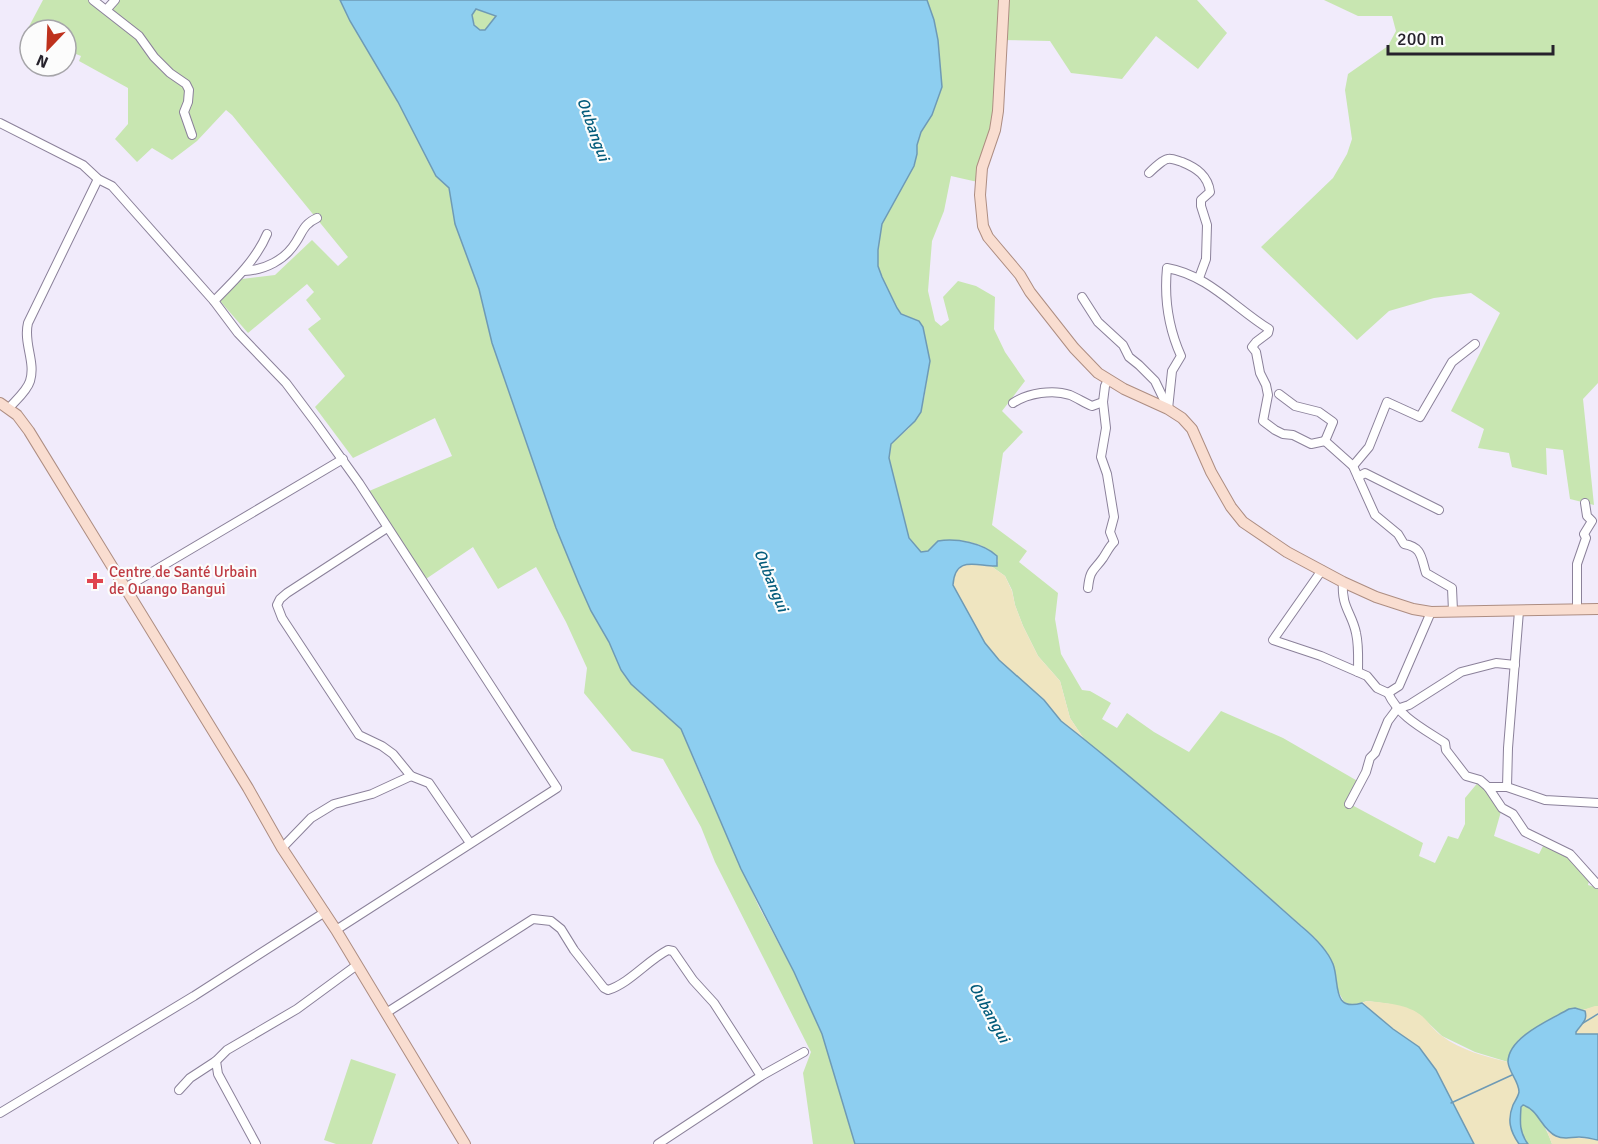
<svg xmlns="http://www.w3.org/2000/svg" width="1598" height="1144" font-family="Signika,sans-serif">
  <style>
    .green { fill: #c8e6b1 }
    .sand { fill: #efe5c0 }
    .water { fill: #8dcef0; stroke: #6e9ab5; stroke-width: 1.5; fill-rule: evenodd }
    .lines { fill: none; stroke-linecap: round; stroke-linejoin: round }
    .stream { stroke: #6e9ab5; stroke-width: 1.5 }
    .minor-casing { stroke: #8b819a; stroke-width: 10 }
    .major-casing { stroke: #ad8d82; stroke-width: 12 }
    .minor { stroke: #fff; stroke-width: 8 }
    .major { stroke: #f9ddd0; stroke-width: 10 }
    .health-dot { fill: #e0444e; stroke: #fcfcfc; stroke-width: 2 }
    .labels { text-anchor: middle; stroke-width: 4.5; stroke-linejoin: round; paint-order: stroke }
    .health-label { font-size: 15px; fill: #be3a42; stroke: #fcfcfc; text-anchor: start }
    .water-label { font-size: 16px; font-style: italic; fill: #025b7b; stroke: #fcfcfc }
  </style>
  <rect width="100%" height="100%" fill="#f1ebfb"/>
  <!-- green -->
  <g class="green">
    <polygon points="43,0 96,0 107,5 111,0 340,0 350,21 398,102 436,176 449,188 455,224 479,289 492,343 556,528 579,584 591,611 609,642 621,670 631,684 681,729 702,780 759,907 794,972 822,1034 855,1144 813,1144 803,1073 811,1052 715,862 701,827 663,759 632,751 584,693 587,668 566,622 536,567 498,589 473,547 420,583 362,494 452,456 435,418 353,458 315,407 345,376 308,329 321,319 306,300 314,292 307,284 248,333 220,301 242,279 275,275 312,240 338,266 348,257 232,115 226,110 197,141 172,160 152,148 137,162 115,139 128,124 128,88 79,61 81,56 66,50 66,30 30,30 30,34 26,32"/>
    <path d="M927 0H1197L1227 33 1198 69 1156 36 1122 79 1071 73 1050 41 1000 40V76L982 183 951 176 944 211 932 241 928 291 935 321 941 326 949 320 943 297 958 281 976 286 995 297 994 329 1005 352 1025 381 1002 411 1023 432 1003 453 992 525 1027 551 1019 562 1058 593 1055 619 1061 654 1082 690 1090 691 1111 703 1102 719 1117 728 1127 713 1154 732 1189 752 1221 711 1283 738 1361 783 1350 804 1423 843 1419 856 1435 863 1448 836 1458 839 1465 824V798L1480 780 1502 808 1494 836 1539 854 1545 842 1570 854 1590 877 1588 885 1598 888V1006L1583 1010 1575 1008 1569 1009 1537 1027 1519 1039 1511 1051 1508 1062 1475 1052 1442 1036 1420 1015 1413 1011 1390 1004 1367 1001 1352 1006 1344 1002 1338 991 1333 964 1315 938 1208 843 1084 739 1070 718 1060 681 1038 656 1023 626 1015 605 1012 590 1005 576 991 566H994L998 561C993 541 939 532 928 551L921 552 909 538 889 458 891 444 909 428 924 399 930 361 923 327 919 321 901 314 897 308 882 277 878 266V250L882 224 914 166 917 154V145L921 132 932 115 942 87 938 40 934 20Z"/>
    <polygon points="1324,0 1598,0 1598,383 1583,399 1594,505 1570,499 1563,450 1546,448 1547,475 1512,467 1509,453 1478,448 1484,429 1451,411 1500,313 1471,293 1434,298 1389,311 1357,340 1261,247 1333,178 1347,154 1352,139 1345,90 1348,74 1388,46 1396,31 1392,16 1358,16"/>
    <path d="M476 9 496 16 485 31C476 29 472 23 472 15Z"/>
    <polygon points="351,1059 396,1074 372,1144 336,1144 324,1140"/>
    <path d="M1525 1105C1538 1111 1547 1130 1552 1144H1528C1519 1132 1520 1122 1521 1107Z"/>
  </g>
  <!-- sand -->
  <g class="sand">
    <polygon points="967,563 991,566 1005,576 1012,591 1015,605 1023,626 1038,656 1060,681 1070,718 1084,739 1061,721 1044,700 999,660 985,643 954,588 954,576 959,569"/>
    <path d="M1367 1001C1385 1003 1408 1004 1422 1016 1429 1022 1434 1031 1442 1036 1460 1050 1487 1057 1508 1062 1511 1072 1521 1084 1519 1094 1519 1095 1515 1102 1514 1103 1507 1118 1510 1130 1519 1144H1474L1436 1070 1419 1047 1393 1029 1362 1003Z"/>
    <polygon points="1595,1006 1598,1006 1598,1034 1576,1034 1576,1032 1586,1014 1583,1010"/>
    <path d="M1547 1131C1562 1141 1581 1136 1598 1140V1144H1552Z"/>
  </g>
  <!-- water -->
  <g class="water">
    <path d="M340 0H927L934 20 938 40 942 87 932 115 921 132 917 145V154L914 166 882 224 878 250V266L882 277 897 308 901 314 919 321 923 327 930 361 921 412 915 421 891 444 889 458 909 538 921 552 928 551 938 541C957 538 983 543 997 556V566C978 567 955 554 953 585L985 643 999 660 1044 700 1061 721C1144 786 1222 856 1301 926 1313 936 1327 949 1333 964 1340 982 1331 1012 1362 1003L1393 1029 1419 1047 1436 1070 1474 1144H855L822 1034 794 972 741 869 681 729 631 684 621 670 609 642 591 611 579 584 556 528 492 343 479 289 455 224 449 188 436 176 398 102 350 21ZM476 9 496 16 485 30H480L474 25 472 15Z"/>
    <path d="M1575 1008 1585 1011C1588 1021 1581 1024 1576 1032V1034H1598V1140C1592 1139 1586 1137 1579 1137 1571 1137 1564 1140 1556 1136 1541 1129 1539 1110 1523 1105L1521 1107C1520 1122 1519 1132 1528 1144H1519C1510 1131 1507 1120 1513 1105 1515 1101 1518 1097 1519 1092 1519 1081 1509 1073 1508 1062 1508 1037 1550 1020 1569 1009Z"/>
  </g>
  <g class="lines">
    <!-- stream -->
    <g class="stream">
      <polyline points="1583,1023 1598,1014"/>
      <polyline points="1451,1103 1512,1075"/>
    </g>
    <!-- minor casing -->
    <g class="minor-casing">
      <g id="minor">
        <polyline points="93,0 139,36 154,57 170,73 186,84 189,90 188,102 184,112 192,135"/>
        <polyline points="107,9 115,0"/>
        <polyline points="0,123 83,165 98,179 112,186 214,301 238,333 286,383 316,423 359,483 557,788 336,930"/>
        <path d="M1149 173C1153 169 1164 159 1168 159 1172 158 1178 161 1182 162 1197 168 1208 176 1210 192L1201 200V206L1207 225 1206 259 1199 278"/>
        <path d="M244 271C265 270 285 260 296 242 303 231 304 224 317 218"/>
        <polyline points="1082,297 1098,322 1123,345 1129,357 1139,365 1155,381 1168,408"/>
        <path d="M214 301C234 281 256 260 267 234"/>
        <path d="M1279 394 1295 406 1319 412 1333 422 1325 441 1353 466 1375 515 1398 534 1404 544C1422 547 1421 557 1426 573L1452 588 1453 611"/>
        <path d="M1013 403C1028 393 1053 389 1070 395 1077 398 1085 403 1092 406L1103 402"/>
        <path d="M9 408C16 400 27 391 30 381 36 362 23 343 28 323L98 179"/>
        <path d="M1168 409 1172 371 1181 356C1169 329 1164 298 1167 268 1208 275 1235 308 1269 329L1268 333 1256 342 1252 347 1256 352 1260 373 1266 385 1268 395 1263 421 1275 430 1283 434 1293 435 1311 444 1325 441"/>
        <polyline points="1353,466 1369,447 1387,402 1420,417 1452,362 1475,344"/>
        <polyline points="1358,477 1365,473 1439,510"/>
        <polyline points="387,528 287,593 280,599 277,605 282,618 359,735 382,746 393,754 411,776 429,783 470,843"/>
        <path d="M1322 570 1273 640 1321 656 1367 676 1377 688 1388 693C1399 717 1424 729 1445 743L1446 750 1466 776 1480 780 1488 787 1502 808 1513 814 1525 832 1570 854 1597 884"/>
        <path d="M1343 582C1341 607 1352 613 1356 633 1359 646 1358 659 1358 672"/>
        <polyline points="125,588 343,459"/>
        <path d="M1088 588C1090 569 1093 572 1103 558 1107 552 1109 547 1114 542L1110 532 1114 517 1107 474 1101 457 1106 428 1103 402 1105 386 1108 380"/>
        <polyline points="1577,610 1577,564 1586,538 1584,534 1592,521 1587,516 1585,503"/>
        <polyline points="1388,693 1399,686 1431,612"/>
        <polyline points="1488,787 1507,787 1545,800 1598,803"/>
        <polyline points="1507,787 1508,748 1519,611"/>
        <polyline points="1349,804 1366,772 1370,758 1375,753 1388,721 1397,709 1409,705 1461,672 1496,663 1515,665"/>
        <polyline points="282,848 311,818 334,804 372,794 411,776"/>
        <path d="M386 1013 533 919 551 921 561 929 574 950 604 988 608 990C630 983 648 960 668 950L673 951 693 980 714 1003 761 1076"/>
        <polyline points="216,1061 218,1074 256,1144"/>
        <polyline points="179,1090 190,1078 216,1061 227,1050 297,1009 357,965"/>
        <polyline points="0,1113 194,996 325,912"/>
        <polyline points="658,1144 761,1076 804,1052"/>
      </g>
    </g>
    <!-- major casing -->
    <g class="major-casing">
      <g id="major">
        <polyline points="1004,0 998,111 995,130 982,168 980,195 983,226 988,237 1020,275 1030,292 1074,348 1098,373 1124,389 1168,409 1182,418 1192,429 1211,472 1231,507 1243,522 1287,552 1343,582 1376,597 1413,609 1431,612 1598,609"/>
        <polyline points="0,403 17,415 29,431 248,788 282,848 336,930 465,1144"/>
      </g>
    </g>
    <!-- minor -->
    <use href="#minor" class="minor"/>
    <!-- major -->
    <use href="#major" class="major"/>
  </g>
  <!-- markers -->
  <path class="health-dot" d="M92 572h6v6h6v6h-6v6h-6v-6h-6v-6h6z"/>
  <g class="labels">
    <!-- health labels -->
    <g class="health-label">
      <text x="109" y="577">Centre de Santé Urbain<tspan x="109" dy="17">de Ouango Bangui</tspan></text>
    </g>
    <!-- water labels -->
    <g class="water-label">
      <text transform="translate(594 129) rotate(70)" y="6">Oubangui</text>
      <text transform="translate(772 580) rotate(68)" y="6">Oubangui</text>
      <text transform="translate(990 1012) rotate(61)" y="6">Oubangui</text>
    </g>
  </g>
  <!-- north arrow -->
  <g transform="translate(48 48) rotate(203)"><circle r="28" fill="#fcfcfc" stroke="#a6a5a9" stroke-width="1.5"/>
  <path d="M0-4.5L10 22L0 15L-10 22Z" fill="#be311d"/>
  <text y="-9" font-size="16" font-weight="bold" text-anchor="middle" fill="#26222c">N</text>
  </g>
  <!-- scale -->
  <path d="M1388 45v9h165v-9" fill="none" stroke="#26222c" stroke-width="3"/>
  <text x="1397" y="45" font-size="18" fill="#26222c" stroke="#fcfcfc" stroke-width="4.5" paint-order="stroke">200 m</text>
</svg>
